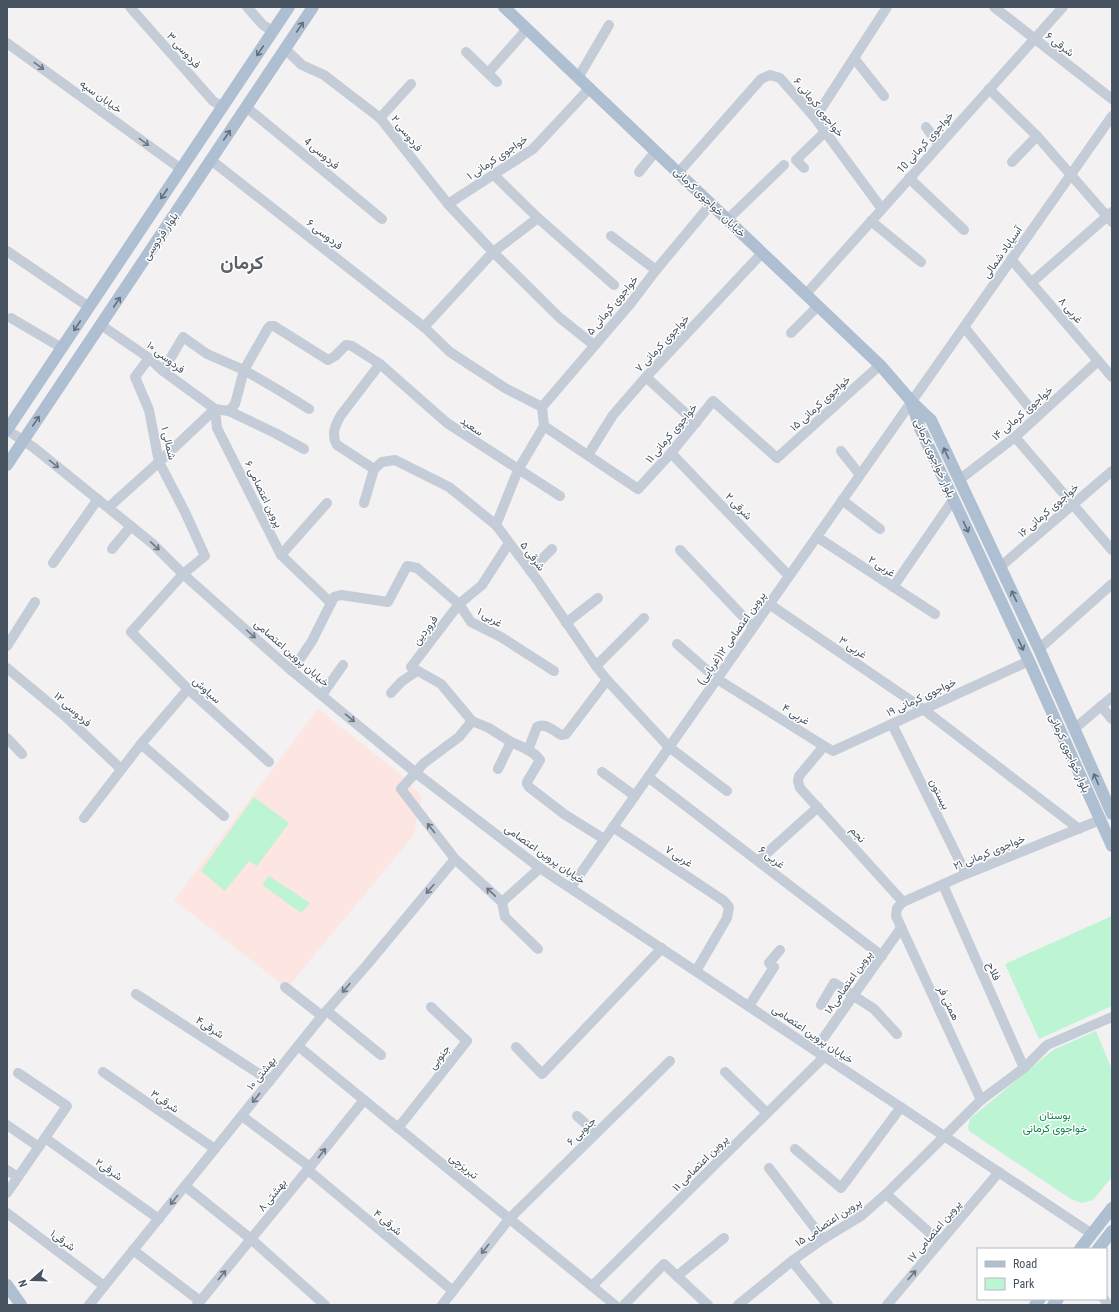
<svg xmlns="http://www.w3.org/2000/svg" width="1119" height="1312" font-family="'Roboto Condensed',Vazirmatn,sans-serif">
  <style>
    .medical { fill: #fde5e1 }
    .green { fill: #bcf4d4 }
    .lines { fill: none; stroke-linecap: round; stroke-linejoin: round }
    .minor { stroke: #c3ccd7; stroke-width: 10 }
    .major { stroke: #aebfd2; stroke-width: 12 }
    .oneway { stroke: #616e7d }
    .oneway2 { stroke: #6c7784 }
    .labels { text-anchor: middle; stroke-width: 3; stroke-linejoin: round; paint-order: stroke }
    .street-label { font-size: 11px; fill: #475361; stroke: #fff }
    .park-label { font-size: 11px; fill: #0e854f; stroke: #fff }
    .town-label { font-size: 19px; font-weight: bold; fill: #5d6167; stroke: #fff }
  </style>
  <rect width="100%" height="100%" fill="#f3f1f1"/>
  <!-- medical -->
  <polygon class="medical" points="318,709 399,773 422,797 413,836 287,988 174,900"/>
  <!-- green -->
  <g class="green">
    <polygon points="254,797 289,823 257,866 249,861 225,891 201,871"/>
    <polygon points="269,876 310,903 301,913 264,886 263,883"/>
    <polygon points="1112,916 1112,1006 1039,1039 1005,964"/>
    <polygon points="1096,1031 1112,1070 1112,1177 1093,1200 1082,1203 1071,1199 969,1131 968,1127 970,1119 1053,1050"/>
  </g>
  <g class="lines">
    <!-- minor -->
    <g class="minor">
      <polyline points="130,7 213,101 223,107"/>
      <polyline points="247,7 263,25 273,31"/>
      <polyline points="994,7 1112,99"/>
      <polyline points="7,43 181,169"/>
      <polyline points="285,49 302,65 324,75 380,118 448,204 493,252 424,327"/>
      <polyline points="466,52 497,82"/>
      <polyline points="854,58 884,96"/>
      <polyline points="488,73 527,29"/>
      <polyline points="578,78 609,25"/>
      <polyline points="989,89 1037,136 1112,222"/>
      <polyline points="246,107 382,219"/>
      <polyline points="380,118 411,84"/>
      <polyline points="815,118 887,7"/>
      <polyline points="926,127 939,145"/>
      <polyline points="211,160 424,327 450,352 505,388 542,407"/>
      <polyline points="1012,162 1037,136"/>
      <polyline points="804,168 796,160 825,132"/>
      <polyline points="639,172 656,151"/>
      <polyline points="679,172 761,79 770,75 780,78 815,118 882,209"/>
      <polyline points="494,175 538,218 614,285"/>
      <polyline points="909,178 964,230"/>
      <polyline points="448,204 533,149 589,89"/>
      <polyline points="538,218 493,252 560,318 594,345"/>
      <polyline points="727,220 784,165"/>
      <polyline points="871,221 921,262"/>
      <polyline points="611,236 656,270"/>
      <polyline points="7,251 89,307"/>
      <polyline points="1011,259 1112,377"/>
      <polyline points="1031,283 1112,212"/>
      <polyline points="806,294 1063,7"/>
      <polyline points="11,318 62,348"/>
      <polyline points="101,325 149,358 163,371 215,409 159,462 109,507"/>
      <polyline points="964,327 1037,417"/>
      <polyline points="791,333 818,306"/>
      <polyline points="149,358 135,377 149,410 159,462 185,512 205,556 183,574 131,632 188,689 269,762"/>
      <path d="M380 364 341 415C335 425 331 435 337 445L374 469 382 462 395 460 449 487 496 525 538 581 596 666 607 680 669 747 727 791"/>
      <polyline points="163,371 183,337 207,354 244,370 280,391 309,409"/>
      <polyline points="646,377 696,423"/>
      <polyline points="229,411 275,433 304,449"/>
      <polyline points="544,426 638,489 671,453 713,401 777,458 880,365"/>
      <polyline points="544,426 542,407 631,303 656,270 711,204"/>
      <polyline points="7,430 33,447 153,544 183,574 292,671 416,773 540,868 1092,1234"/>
      <polyline points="1015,437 1112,550"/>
      <polyline points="841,451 860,475"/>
      <polyline points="671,453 789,576"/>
      <polyline points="588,455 613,415 646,377 762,253"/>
      <polyline points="959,480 1015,437 1098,361"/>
      <polyline points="842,500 880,529"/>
      <polyline points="364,503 374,469"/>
      <polyline points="496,525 518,470 544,426"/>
      <polyline points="817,537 935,614"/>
      <polyline points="112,549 131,526"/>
      <polyline points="680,550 753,627"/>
      <polyline points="281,555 327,503"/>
      <polyline points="53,563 98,499"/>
      <polyline points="1000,567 1112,471"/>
      <polyline points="530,571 552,549"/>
      <polyline points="893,587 953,500"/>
      <polyline points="331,603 334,597 341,595 388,602 407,566 417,568 459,604 471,622 501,637 554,671"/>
      <polyline points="769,604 923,709 1079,829"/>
      <polyline points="566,623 598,598"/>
      <polyline points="677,644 717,679 824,746 799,776 798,781 800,788 903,902"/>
      <polyline points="7,646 35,602"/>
      <polyline points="1039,649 1112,584"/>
      <polyline points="596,666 644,618"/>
      <polyline points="7,668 66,717 121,769"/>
      <polyline points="292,671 312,641 331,603 281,555 217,428 215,409 229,411 235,404 244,370 268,328 270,326 274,326 328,360 335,356 346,345 352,346 380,364 447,423 560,496"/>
      <polyline points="391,693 401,682 417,671"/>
      <polyline points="322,695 343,665"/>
      <polyline points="1101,706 1112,719"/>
      <polyline points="472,721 441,684 411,667 459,604 482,585 509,543"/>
      <polyline points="892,724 966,874"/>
      <polyline points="1074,729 1112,697"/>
      <polyline points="7,738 22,754"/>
      <path d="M511 742C520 746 534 751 540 760L527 782V784L529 787 564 814 604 839"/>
      <polyline points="141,744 224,816"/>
      <polyline points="824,746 833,751 1029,661"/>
      <path d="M528 750 537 727C545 722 554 731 561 735L566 734 607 680"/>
      <polyline points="498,769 511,742 489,728 472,721 459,737 424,763 401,789 455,859 502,902 540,868"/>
      <polyline points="602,772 635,796"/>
      <polyline points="648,777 882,956"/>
      <polyline points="84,818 141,744 188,689"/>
      <polyline points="613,827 724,901 729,907 727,918 696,971"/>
      <polyline points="758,861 818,807"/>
      <polyline points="943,885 1024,1068"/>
      <polyline points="571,887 1112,116"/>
      <polyline points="502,902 505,917 538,949"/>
      <polyline points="285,987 322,1016"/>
      <polyline points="136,994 270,1081"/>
      <polyline points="821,1005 834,983 874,1009 897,1034"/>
      <polyline points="749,1006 774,967 769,963 780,950"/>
      <polyline points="327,1011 381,1055"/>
      <polyline points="298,1046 615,1305"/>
      <polyline points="516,1047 542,1074 662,948"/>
      <polyline points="815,1050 901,928"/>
      <polyline points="103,1072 215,1149"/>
      <polyline points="725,1072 767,1113"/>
      <polyline points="981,1100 896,916 897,908 903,902 966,874 1100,820"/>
      <polyline points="242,1116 310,1167"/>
      <polyline points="577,1116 596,1133"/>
      <polyline points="7,1125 39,1147"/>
      <polyline points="398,1128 467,1041 431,1007"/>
      <polyline points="45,1138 159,1219"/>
      <polyline points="795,1149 841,1188 901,1107"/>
      <polyline points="769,1168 823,1239"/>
      <polyline points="7,1170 18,1177"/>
      <polyline points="308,1170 453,1291"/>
      <polyline points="185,1186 251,1239 325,1305"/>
      <polyline points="7,1193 67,1106 18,1073"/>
      <polyline points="886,1194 940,1242"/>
      <polyline points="7,1213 104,1286"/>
      <polyline points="133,1250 200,1301"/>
      <polyline points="792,1261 828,1305"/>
      <polyline points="677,1276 724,1238"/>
      <polyline points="592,1286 825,1056"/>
      <polyline points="1104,1299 1108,1305"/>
      <polyline points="89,1305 322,1016 366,966 455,859"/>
      <polyline points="197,1305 310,1167 364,1100"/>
      <polyline points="442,1305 509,1219 670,1061"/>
      <polyline points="624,1305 664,1264 708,1305"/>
      <polyline points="738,1305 792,1261 823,1239 861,1216 886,1194 981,1100 1024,1068 1047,1045 1112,1017"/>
      <polyline points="887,1305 999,1172"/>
    </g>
    <!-- major -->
    <g class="major">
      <polyline points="504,7 818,306 880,365 912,402 931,420 1039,649 1112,814"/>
      <polyline points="912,403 919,426 1029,661 1112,846"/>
      <polyline points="7,430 289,7"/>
      <polyline points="7,465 313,7"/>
      <polyline points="1080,1249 1112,1208"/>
      <polyline points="1098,1249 1112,1231"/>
      <polyline points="7,1285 21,1305"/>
      <polyline points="1035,1305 1040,1299"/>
      <polyline points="1053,1305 1058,1299"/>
    </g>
  </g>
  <!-- one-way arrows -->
  <defs><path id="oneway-shaft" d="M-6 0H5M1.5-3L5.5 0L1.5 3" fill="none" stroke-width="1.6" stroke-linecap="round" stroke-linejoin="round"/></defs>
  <g class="oneway">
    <use href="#oneway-shaft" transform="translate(300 27) rotate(-56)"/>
    <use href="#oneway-shaft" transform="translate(260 51) rotate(124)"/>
    <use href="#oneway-shaft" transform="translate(227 135) rotate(-56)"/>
    <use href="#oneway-shaft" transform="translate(164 194) rotate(124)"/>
    <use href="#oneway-shaft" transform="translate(117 302) rotate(-56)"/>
    <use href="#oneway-shaft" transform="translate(77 326) rotate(124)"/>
    <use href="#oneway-shaft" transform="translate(36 421) rotate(-56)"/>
    <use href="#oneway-shaft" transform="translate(946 453) rotate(-115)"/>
    <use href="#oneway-shaft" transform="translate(966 527) rotate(65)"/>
    <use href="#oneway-shaft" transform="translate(1014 596) rotate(-115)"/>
    <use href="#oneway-shaft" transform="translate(1021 645) rotate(65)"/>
    <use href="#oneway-shaft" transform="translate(1096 779) rotate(-114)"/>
  </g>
  <g class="oneway2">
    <use href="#oneway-shaft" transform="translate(39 66) rotate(36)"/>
    <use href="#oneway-shaft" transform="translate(144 142) rotate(36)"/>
    <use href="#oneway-shaft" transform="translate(54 464) rotate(39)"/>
    <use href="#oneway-shaft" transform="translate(155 546) rotate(43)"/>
    <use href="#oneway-shaft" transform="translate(251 634) rotate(42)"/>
    <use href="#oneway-shaft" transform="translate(350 718) rotate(40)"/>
    <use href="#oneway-shaft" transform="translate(431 828) rotate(-128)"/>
    <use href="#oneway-shaft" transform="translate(430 889) rotate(130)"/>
    <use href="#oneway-shaft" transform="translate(491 892) rotate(-137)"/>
    <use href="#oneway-shaft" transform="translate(346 988) rotate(131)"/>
    <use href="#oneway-shaft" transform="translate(256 1098) rotate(129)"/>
    <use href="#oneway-shaft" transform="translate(322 1153) rotate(-52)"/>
    <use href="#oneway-shaft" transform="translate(174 1200) rotate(128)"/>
    <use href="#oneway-shaft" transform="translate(485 1249) rotate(128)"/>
    <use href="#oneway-shaft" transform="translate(222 1275) rotate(-51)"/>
    <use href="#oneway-shaft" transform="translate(912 1275) rotate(-50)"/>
  </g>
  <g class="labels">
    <!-- street labels -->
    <g class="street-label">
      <text transform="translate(1060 44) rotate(38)" y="4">شرقی ۶</text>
      <text transform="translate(184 50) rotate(48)" y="4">فردوسی ۳</text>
      <text transform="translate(101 96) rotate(36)" y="4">خیابان سپه</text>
      <text transform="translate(819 107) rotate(51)" y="4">خواجوی کرمانی ۶</text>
      <text transform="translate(407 133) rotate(52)" y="4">فردوسی ۲</text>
      <text transform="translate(925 142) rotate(-48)" y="4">خواجوی کرمانی 10</text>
      <text transform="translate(322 153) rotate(40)" y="4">فردوسی 4</text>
      <text transform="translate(497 157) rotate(-34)" y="4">خواجوی کرمانی ۱</text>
      <text transform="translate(710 202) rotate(44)" y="4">خیابان خواجوی کرمانی</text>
      <text transform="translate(325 234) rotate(38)" y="4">فردوسی ۶</text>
      <text transform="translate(160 236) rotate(-56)" y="4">بلوار فردوسی</text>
      <text transform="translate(1002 252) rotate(-55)" y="4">آسیاباد شمالی</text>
      <text transform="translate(612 305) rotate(-50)" y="4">خواجوی کرمانی ۵</text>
      <text transform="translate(1071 310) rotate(49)" y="4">۸ غربی</text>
      <text transform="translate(662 343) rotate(-47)" y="4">خواجوی کرمانی ۷</text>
      <text transform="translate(166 357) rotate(38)" y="4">فردوسی ۱۰</text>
      <text transform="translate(820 403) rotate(-42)" y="4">خواجوی کرمانی ۱۵</text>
      <text transform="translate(1022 413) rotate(-41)" y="4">خواجوی کرمانی ۱۴</text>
      <text transform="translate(472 426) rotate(34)" y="4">سعید</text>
      <text transform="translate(671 433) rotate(-50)" y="4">خواجوی کرمانی ۱۱</text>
      <text transform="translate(169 443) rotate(77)" y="4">شمالی ۱</text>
      <text transform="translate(935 458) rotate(66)" y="4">بلوار خواجوی کرمانی</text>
      <text transform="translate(264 494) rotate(64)" y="4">پروین اعتصامی ۶</text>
      <text transform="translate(739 506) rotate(46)" y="4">شرقی ۲</text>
      <text transform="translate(1048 510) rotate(-41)" y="4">خواجوی کرمانی ۱۶</text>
      <text transform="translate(533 556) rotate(53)" y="4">شرقی ۵</text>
      <text transform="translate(882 566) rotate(33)" y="4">غربی ۲</text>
      <text transform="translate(490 617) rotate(31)" y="4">غربی ۱</text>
      <text transform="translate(425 630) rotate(-53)" y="4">فروردین</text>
      <text transform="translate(731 638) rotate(-55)" y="4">پروین اعتصامی ۱۲(غربایی)</text>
      <text transform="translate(853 647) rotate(34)" y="4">غربی ۳</text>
      <text transform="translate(292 653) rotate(41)" y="4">خیابان پروین اعتصامی</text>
      <text transform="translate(207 690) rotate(42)" y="4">سیاوش</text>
      <text transform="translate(921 697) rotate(-25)" y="4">خواجوی کرمانی ۱۹</text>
      <text transform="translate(73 709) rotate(42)" y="4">فردوسی ۱۲</text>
      <text transform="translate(796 714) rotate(32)" y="4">غربی ۴</text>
      <text transform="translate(1070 753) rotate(66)" y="4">بلوار خواجوی کرمانی</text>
      <text transform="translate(940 794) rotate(64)" y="4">بیستون</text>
      <text transform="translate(858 834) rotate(48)" y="4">نجم</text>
      <text transform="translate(989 852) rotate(-22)" y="4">خواجوی کرمانی ۲۱</text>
      <text transform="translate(545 854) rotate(35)" y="4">خیابان پروین اعتصامی</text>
      <text transform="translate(679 856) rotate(33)" y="4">غربی ۷</text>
      <text transform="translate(772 857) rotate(38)" y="4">غربی ۶</text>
      <text transform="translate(994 971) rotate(66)" y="4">فلاح</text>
      <text transform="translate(848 982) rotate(-55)" y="4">پروین اعتصامی۱۸</text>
      <text transform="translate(949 1003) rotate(65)" y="4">همتی فر</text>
      <text transform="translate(210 1027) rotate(33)" y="4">شرقی۴</text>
      <text transform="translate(813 1034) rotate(34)" y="4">خیابان پروین اعتصامی</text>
      <text transform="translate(439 1057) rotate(-52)" y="4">جنوبی</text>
      <text transform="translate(261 1073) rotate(-51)" y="4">بهشتی ۱۰</text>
      <text transform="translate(165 1101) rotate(35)" y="4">شرقی۳</text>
      <text transform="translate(581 1131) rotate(-44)" y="4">جنوبی ۶</text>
      <text transform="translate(700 1163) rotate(-45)" y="4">پروین اعتصامی ۱۱</text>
      <text transform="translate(464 1166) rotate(39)" y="4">تبریزچی</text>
      <text transform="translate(109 1169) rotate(35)" y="4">شرقی۲</text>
      <text transform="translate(272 1195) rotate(-51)" y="4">بهشتی ۸</text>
      <text transform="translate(388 1222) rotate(40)" y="4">شرقی ۴</text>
      <text transform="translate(828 1222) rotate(-34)" y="4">پروین اعتصامی ۱۵</text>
      <text transform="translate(934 1231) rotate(-50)" y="4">پروین اعتصامی ۱۷</text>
      <text transform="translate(63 1240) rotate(37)" y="4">شرقی۱</text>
    </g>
    <!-- park labels -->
    <g class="park-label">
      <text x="1055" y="1119">بوستان<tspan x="1055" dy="13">خواجوی کرمانی</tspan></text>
    </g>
    <!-- town labels -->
    <g class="town-label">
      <text x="242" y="269">کرمان</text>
    </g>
  </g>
  <!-- border -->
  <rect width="1119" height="1312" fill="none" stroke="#475361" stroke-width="16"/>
  <!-- legend -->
  <rect x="977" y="1248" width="130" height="52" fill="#ffffff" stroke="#b5bac0"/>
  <rect x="985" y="1261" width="20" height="6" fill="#aebfd2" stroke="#b5bac0"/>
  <text x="1013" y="1268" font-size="12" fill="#475361">Road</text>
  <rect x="985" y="1278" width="20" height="12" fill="#bcf4d4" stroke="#b5bac0"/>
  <text x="1013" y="1288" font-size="12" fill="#475361">Park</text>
  <!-- north arrow -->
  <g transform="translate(32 1280) rotate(250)" stroke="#ffffff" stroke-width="3" paint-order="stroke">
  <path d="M0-3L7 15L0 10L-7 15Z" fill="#475361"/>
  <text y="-6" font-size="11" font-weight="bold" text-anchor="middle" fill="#475361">N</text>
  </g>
</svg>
